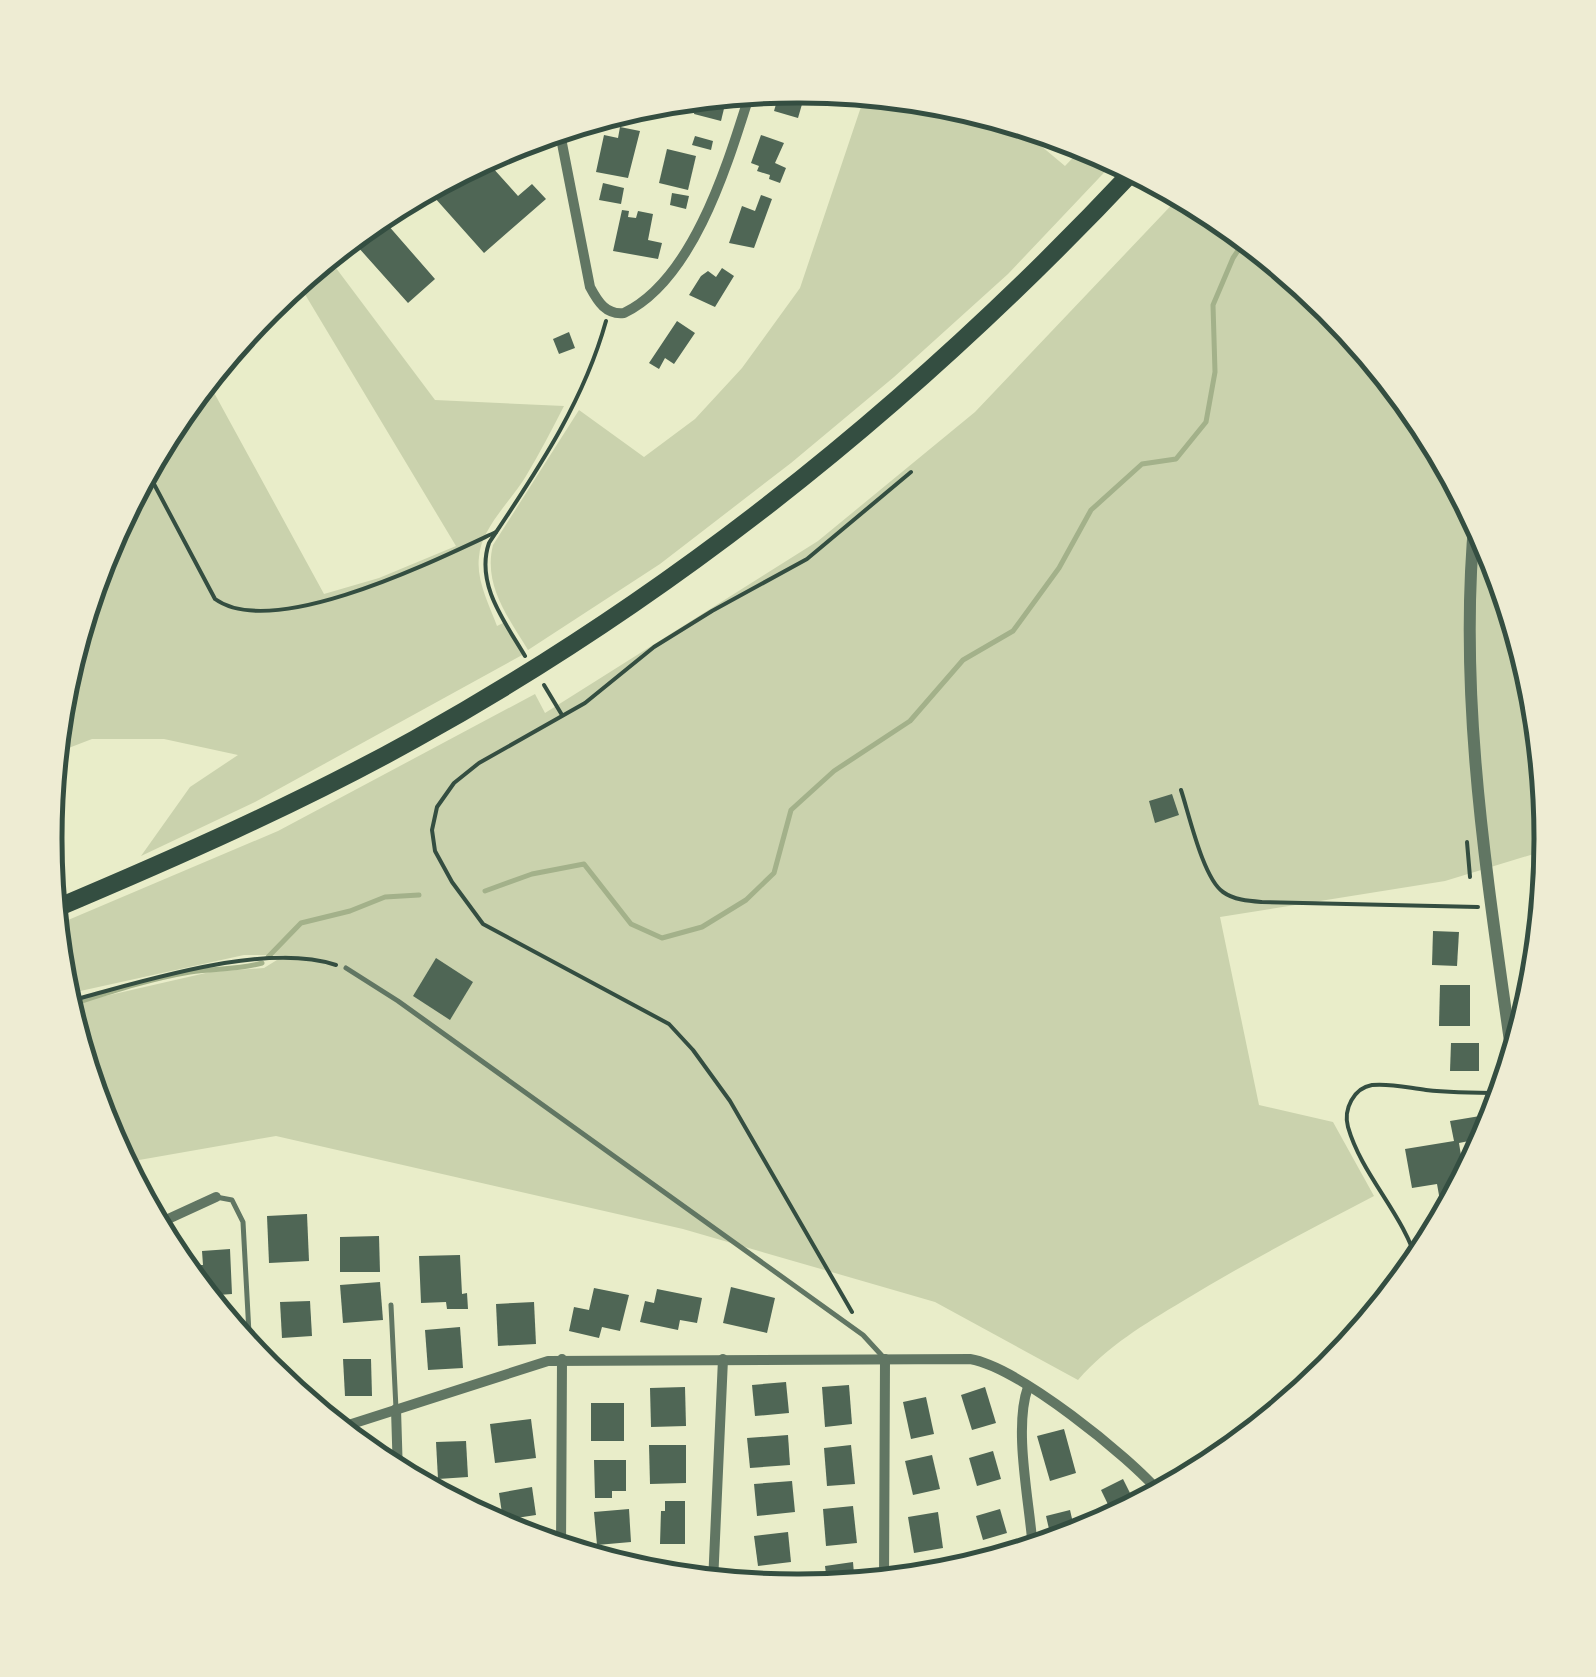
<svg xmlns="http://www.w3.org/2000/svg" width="1596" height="1677" font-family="Rubik,sans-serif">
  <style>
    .green { fill: #cad2ad }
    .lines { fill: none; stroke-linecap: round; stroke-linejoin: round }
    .stream { stroke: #a3b18a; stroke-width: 5 }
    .building { fill: #4f6655 }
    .path { stroke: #344e41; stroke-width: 4 }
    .service { stroke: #617663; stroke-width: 5 }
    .minor { stroke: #617663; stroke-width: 10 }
    .tertiary { stroke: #617663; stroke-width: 12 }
    .primary { stroke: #344e41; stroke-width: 18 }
    .rim { fill: none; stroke: #344e41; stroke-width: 5 }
  </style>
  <rect width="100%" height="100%" fill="#e9edc9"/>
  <!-- green -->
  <g class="green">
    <path d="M866 92 945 100 1010 120 1065 166 1087 143 1117 159 1008 274 894 377 791 463 660 564 528 650C508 617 483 585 493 545L579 410 644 457 695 419 742 368 800 288Z"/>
    <path d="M1182 194 1217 213 1331 306 1424 421 1494 551 1537 692 1550 849 1445 881 1220 917 1259 1105 1333 1122 1374 1196C1309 1230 1245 1263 1183 1301 1143 1325 1109 1345 1078 1380L935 1302 683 1229 276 1136 122 1163 102 1126 66 1005 210 972 264 968 285 955H244L62 995 54 926 278 831 535 694 545 713 818 541 975 412Z"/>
    <path d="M327 256 435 400 564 406C552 429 540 453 526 476 511 501 481 528 479 557 476 580 489 604 497 626L505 622 524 654 255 802 141 856 190 787 238 755 164 739H92L53 754 60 691 103 550 172 420 206 378 324 594 379 578 456 546 297 281Z"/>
  </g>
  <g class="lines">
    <!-- stream -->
    <g class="stream">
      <polyline points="485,891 532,874 584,864 631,924 662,938 702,927 746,900 774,873 791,810 834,771 910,721 963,660 1013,631 1059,568 1091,510 1142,464 1176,459 1206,422 1215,372 1213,305 1233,258 1247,237"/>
      <polyline points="268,957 301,923 350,911 385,897 419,895"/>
      <path d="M66 1006C107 993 148 979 190 972 215 968 238 970 262 963"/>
    </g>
  </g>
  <!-- building -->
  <g class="building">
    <polygon points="799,86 807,87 798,118 774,111 781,87"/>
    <polygon points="728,92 721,121 694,114 698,95"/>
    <polygon points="620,127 640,131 628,178 596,172 604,135 618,138"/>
    <polygon points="761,135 784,143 775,163 786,168 780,183 769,179 770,175 757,171 759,166 751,163"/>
    <polygon points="695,136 713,141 711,150 692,145"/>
    <polygon points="667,149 696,156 688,190 659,183"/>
    <polygon points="483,157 518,196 532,184 546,199 484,253 426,188"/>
    <polygon points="603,183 624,188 621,204 599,200"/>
    <polygon points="672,193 689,196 686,209 670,205"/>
    <polygon points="761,195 772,199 754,248 729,243 742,206 755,211"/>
    <polygon points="404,199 409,205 387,224 435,279 408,303 349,237 380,212"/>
    <polygon points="622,210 629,211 628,217 636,218 638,211 653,214 648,240 662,243 658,259 613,251"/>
    <polygon points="722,268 734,276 715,307 689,295 701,276 708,271 716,277"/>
    <polygon points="677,321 695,333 674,364 665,358 659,369 649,363"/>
    <polygon points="569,332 575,348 559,354 553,339"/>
    <polygon points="1172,794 1179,815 1155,823 1149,801"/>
    <polygon points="1548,869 1545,902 1540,903 1536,871"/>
    <polygon points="1433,931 1459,932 1457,966 1432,965"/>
    <polygon points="436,958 473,982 450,1020 413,996"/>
    <polygon points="1440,985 1470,985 1470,1026 1439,1026"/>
    <polygon points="1451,1043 1479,1043 1479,1071 1450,1071"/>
    <polygon points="1480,1116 1484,1138 1459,1143 1464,1174 1469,1174 1449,1210 1442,1212 1437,1184 1412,1188 1405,1149 1454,1141 1450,1121"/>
    <polygon points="307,1214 309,1261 269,1263 267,1216"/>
    <polygon points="379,1236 380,1272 340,1272 340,1237"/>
    <polygon points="230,1249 232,1294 204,1296 190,1279 189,1265 203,1265 202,1251"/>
    <polygon points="460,1255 462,1294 467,1293 468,1309 447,1309 446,1302 421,1303 419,1256"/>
    <polygon points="380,1282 383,1320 343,1323 340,1285"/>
    <polygon points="731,1287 775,1298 767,1333 723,1323"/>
    <polygon points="594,1288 629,1295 620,1331 602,1327 599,1338 569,1331 574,1307 589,1310"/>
    <polygon points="657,1289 702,1298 697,1323 680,1320 678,1330 640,1322 645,1301 654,1303"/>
    <polygon points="310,1301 312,1336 282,1338 280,1302"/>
    <polygon points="534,1302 536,1344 498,1346 496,1304"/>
    <polygon points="460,1327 463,1368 428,1370 425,1330"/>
    <polygon points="343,1359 371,1359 372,1396 345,1396"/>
    <polygon points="786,1382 789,1413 755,1416 752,1385"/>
    <polygon points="306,1384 307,1405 283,1385"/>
    <polygon points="849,1385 852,1424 825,1427 822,1387"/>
    <polygon points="685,1387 686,1426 651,1427 650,1388"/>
    <polygon points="985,1387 996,1423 972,1430 961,1395"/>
    <polygon points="926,1397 934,1434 911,1439 903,1402"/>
    <rect x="591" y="1403" width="33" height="38"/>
    <polygon points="531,1419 536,1458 495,1463 490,1424"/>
    <polygon points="1064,1429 1076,1473 1050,1481 1037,1436"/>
    <polygon points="788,1435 790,1465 750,1468 747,1438"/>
    <polygon points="466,1441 468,1477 438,1479 436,1442"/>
    <polygon points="649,1445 686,1445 686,1483 650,1484"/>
    <polygon points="851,1445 855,1484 827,1486 824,1448"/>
    <polygon points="993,1451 1001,1479 977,1486 969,1458"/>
    <polygon points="932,1455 940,1489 913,1495 905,1461"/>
    <polygon points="594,1460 626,1460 626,1491 612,1491 612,1498 595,1498"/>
    <polygon points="1123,1479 1137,1507 1115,1519 1101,1490"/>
    <polygon points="792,1481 795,1512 757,1516 754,1484"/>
    <polygon points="532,1487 536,1515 503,1520 499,1493"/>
    <polygon points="469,1494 471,1513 441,1497"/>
    <polygon points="665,1501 685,1501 685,1544 660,1544 661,1511 665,1511"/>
    <polygon points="853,1506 857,1543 826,1546 823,1509"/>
    <polygon points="629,1509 631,1542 597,1545 594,1512"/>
    <polygon points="1000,1509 1007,1533 983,1540 976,1516"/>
    <polygon points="1070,1510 1076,1536 1052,1542 1046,1516"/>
    <polygon points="938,1512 943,1548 914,1553 908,1517"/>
    <polygon points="788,1532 791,1562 758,1566 754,1536"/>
    <polygon points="853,1562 855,1586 828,1589 825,1566"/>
    <polygon points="647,1569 684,1569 684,1580 651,1577 647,1576"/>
    <polygon points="939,1572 939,1578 909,1581 909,1576"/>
    <polygon points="769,1582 770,1589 746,1586 746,1585"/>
  </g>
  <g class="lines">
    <!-- path -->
    <g class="path">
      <path d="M146 469 215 599C273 641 436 560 496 532"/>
      <polyline points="1461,508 1463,493"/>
      <path d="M525 656C505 622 475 584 489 543 536 472 583 404 606 321"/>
      <polyline points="544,685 562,715"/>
      <path d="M1181 790C1189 814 1203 878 1223 892 1234 900 1249 901 1262 902L1478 907"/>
      <polyline points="1467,842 1470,877"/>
      <path d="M65 1002C140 983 262 941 336 965"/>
      <path d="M1418 1265C1404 1214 1362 1176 1348 1127 1343 1109 1354 1088 1372 1085 1390 1083 1409 1088 1426 1090 1452 1093 1478 1093 1504 1093"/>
      <polyline points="852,1312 730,1101 693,1050 669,1024 483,924 452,882 435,851 432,830 437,807 454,783 479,763 585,703 654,647 712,611 807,559 911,472"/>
    </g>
    <!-- service -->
    <g class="service">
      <polyline points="346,968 398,1001 863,1335 885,1359"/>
      <polyline points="216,1197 232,1200 243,1222 250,1352"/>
      <polyline points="391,1305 396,1409"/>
    </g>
    <!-- minor -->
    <g class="minor">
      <path d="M559 128 590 287C598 302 606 315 624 313 695 279 729 159 751 90"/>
      <polyline points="155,1225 216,1197"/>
      <path d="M1028 1387C1013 1429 1030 1504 1033 1550"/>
      <polyline points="396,1409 398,1475"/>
      <path d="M336 1429 548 1361 970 1359C1018 1367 1129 1456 1161 1494"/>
      <polyline points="561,1550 562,1359"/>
      <polyline points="713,1583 723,1359"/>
      <polyline points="884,1583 885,1359"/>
    </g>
    <!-- tertiary -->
    <path class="tertiary" d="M1475 516C1457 698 1488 882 1513 1063"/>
    <!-- primary -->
    <path class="primary" d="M52 910C175 858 298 804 415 739 685 589 924 394 1135 169"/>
  </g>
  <!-- crop -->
  <path d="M0 0H1596V1677H0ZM797 103H799A735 735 0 0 1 1534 838V839A735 735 0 0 1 799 1574H797A735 735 0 0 1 62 839V838A735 735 0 0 1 797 103Z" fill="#eeecd3" fill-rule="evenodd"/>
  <path class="rim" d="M797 103H799A735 735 0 0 1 1534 838V839A735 735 0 0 1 799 1574H797A735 735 0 0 1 62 839V838A735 735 0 0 1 797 103Z"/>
</svg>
